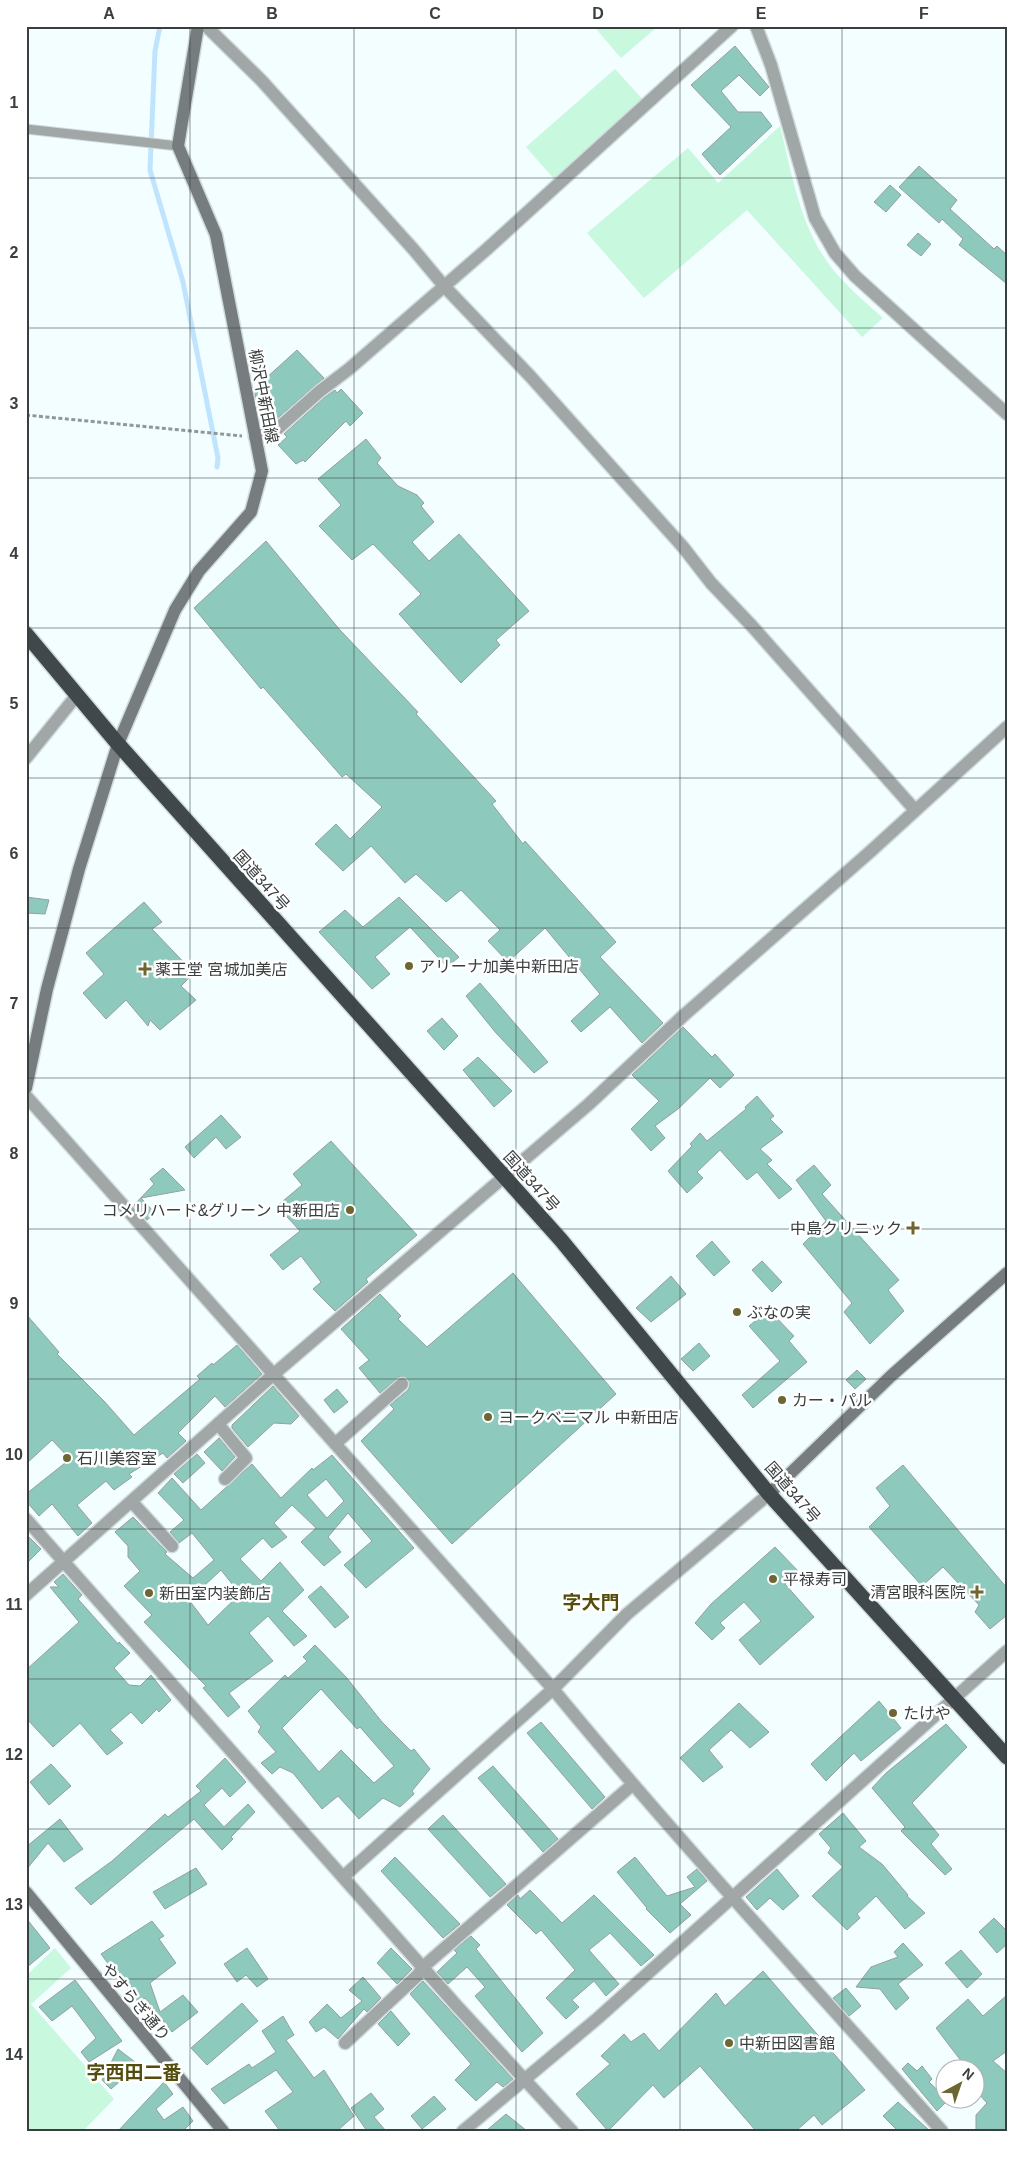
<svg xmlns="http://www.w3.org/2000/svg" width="1033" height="2157" font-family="Arial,'Noto Sans JP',sans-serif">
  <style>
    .green { fill: #c8f8dd }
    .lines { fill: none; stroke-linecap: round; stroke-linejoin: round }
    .stream { stroke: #c1e4fe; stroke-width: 5 }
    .building { fill: #8dc9bd; stroke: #95a09d; fill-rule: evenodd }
    .lane-casing { stroke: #d1dbdc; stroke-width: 11 }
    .street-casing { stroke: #d1dbdc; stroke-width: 15 }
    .secondary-casing { stroke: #d1dbdc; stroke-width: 15 }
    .highway-casing { stroke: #d1dbdc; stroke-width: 18 }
    .path { stroke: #8f9797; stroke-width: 3; stroke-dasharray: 4 2.5; stroke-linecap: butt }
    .lane { stroke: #a1a6a7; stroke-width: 9 }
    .street { stroke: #a1a6a7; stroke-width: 12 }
    .secondary { stroke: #777d7f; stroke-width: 12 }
    .highway { stroke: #40484b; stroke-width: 15 }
    .grid { fill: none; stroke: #393e3e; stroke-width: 1; stroke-opacity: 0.55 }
    .poi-dot { fill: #6d6633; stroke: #fff; stroke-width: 2 }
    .labels { text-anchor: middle; stroke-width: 5; stroke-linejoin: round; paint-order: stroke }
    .street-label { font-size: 16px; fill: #393e3e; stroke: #fff }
    .poi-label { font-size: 16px; fill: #393e3e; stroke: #fff; text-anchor: start }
    .quarter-label { font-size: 19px; font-weight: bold; fill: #544d0d; stroke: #fff }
    .neatline { fill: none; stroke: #393e3e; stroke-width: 2 }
    .grid-label { font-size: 16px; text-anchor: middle; font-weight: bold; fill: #393e3e }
  </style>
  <rect width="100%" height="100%" fill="#f2feff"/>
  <!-- green -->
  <g class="green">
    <polygon points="601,26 658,26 621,58 597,30"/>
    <polygon points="615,69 644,101 555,180 526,147"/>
    <path d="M780 126C792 174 800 227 831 267 846 286 865 302 883 318L862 337 747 210 644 298 587 233 688 148 718 183Z"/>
    <polygon points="55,1948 71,1968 31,2004 114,2099 83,2131 26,2131 26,1976"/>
  </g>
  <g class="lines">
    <!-- stream -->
    <polyline class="stream" points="160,26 155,51 150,170 183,282 218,458 217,467"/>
  </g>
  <!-- building -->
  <g class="building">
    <polygon points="735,46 769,87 760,96 739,75 721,91 738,112 761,112 772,126 720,175 702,154 731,127 691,85"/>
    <polygon points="919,166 957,200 950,209 994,249 997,246 1007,255 1007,284 959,245 963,239 942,219 939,223 899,187"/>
    <polygon points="890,185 901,195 886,212 874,202"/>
    <polygon points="918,233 931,244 921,256 907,245"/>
    <polygon points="297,350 324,378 273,422 258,407 254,389"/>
    <polygon points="341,389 363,413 350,426 346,421 305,462 303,460 296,464 278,445 287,437 284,434 325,397 335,390 337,393"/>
    <polygon points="366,439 381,458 377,463 398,486 417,495 424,503 421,506 434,522 412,542 429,561 459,534 529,611 496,640 500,645 461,683 399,614 421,594 373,544 352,560 319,526 341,505 318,479"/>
    <polygon points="266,541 340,630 418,712 416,714 496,801 492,804 523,844 525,841 616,942 600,957 663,1023 642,1043 610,1007 581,1032 571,1021 600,994 545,928 508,962 488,941 500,930 461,890 446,902 416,874 405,883 371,846 343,871 315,844 336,824 350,839 382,807 346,774 342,777 263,687 261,689 194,608"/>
    <polygon points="26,897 49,900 45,914 26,913"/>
    <polygon points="399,897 459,957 447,967 410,927 375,957 390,974 372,989 319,932 345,910 363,927"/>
    <polygon points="144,902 162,922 152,929 194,973 181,986 196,1000 160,1030 150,1020 148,1026 126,1000 106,1019 83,993 104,974 86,953"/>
    <polygon points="480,983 548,1062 534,1073 496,1033 466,996"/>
    <polygon points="442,1018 458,1036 444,1050 427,1031"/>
    <polygon points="683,1027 712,1057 715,1054 734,1075 720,1088 710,1078 678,1109 655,1126 665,1138 651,1151 631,1129 659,1101 632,1075"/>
    <polygon points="478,1057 512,1091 494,1107 463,1070"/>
    <polygon points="757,1096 774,1116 770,1119 783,1132 760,1149 772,1160 767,1164 792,1189 779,1199 757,1172 747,1180 720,1150 697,1172 703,1178 687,1193 668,1171 692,1146 690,1144 700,1133 707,1141 746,1109 745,1107"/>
    <polygon points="221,1115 241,1137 226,1149 216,1137 194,1158 185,1147"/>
    <polygon points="331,1141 417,1235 366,1279 368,1282 335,1311 313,1289 321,1282 301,1256 283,1270 270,1255 300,1231 277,1206 302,1185 293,1174"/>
    <polygon points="814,1165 831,1185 822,1194 899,1280 888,1290 904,1311 870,1344 844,1312 852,1303 803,1244 826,1221 796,1180"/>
    <polygon points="163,1168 185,1190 141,1198 155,1213 147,1220 134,1205 154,1184 150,1179"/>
    <polygon points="712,1241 730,1262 714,1276 696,1256"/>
    <polygon points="762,1261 782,1282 772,1292 752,1270"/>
    <polygon points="513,1273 616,1394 452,1544 361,1441 394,1409 390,1405 408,1390 410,1386 408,1379 400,1376 380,1393 359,1368 369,1360 341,1329 380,1294 401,1316 398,1319 427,1347"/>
    <polygon points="671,1276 686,1294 651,1322 636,1308"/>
    <polygon points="769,1310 794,1336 789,1341 807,1362 753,1408 742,1395 780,1361 749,1326"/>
    <polygon points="26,1314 59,1352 57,1354 104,1401 134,1435 200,1379 197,1376 212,1363 213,1365 237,1345 262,1374 225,1407 215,1396 178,1433 186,1441 167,1458 163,1453 129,1474 132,1477 114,1490 106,1481 77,1505 92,1523 78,1536 52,1504 39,1516 26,1501 26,1494 70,1459 52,1440 26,1464"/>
    <polygon points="699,1343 710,1356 693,1371 681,1359"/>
    <polygon points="857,1370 866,1379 855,1389 846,1380"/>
    <polygon points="273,1386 299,1416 291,1424 274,1423 248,1447 232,1428 232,1425"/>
    <polygon points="337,1389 348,1402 334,1413 324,1400"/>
    <polygon points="219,1438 235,1457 222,1471 204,1452"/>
    <polygon points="197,1454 205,1463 183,1483 174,1474"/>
    <path d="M332 1455 414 1548 366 1588 344 1565 372 1541 348 1513 328 1537 341 1552 324 1566 301 1542 316 1528 292 1505 274 1523 287 1537 272 1548 263 1538 240 1559 261 1581 280 1562 304 1590 282 1611 307 1636 294 1646 268 1616 249 1633 273 1661 229 1693 240 1707 228 1717 203 1688 206 1686 144 1622 152 1615 124 1586 140 1571 128 1557V1546L115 1532 133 1517 167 1552 165 1554 193 1578 214 1560 192 1533 179 1543 170 1532 184 1520 158 1493 172 1478 201 1510 252 1464 281 1498 312 1468 313 1470ZM326 1479 344 1501 327 1518 307 1495ZM221 1570 240 1594 208 1625 189 1600Z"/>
    <polygon points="903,1465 1007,1588 1007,1615 990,1629 975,1612 979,1605 943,1567 922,1586 869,1527 890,1506 876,1488"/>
    <polygon points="26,1534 41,1549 26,1564"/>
    <polygon points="775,1547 799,1572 785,1584 814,1617 760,1665 739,1640 761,1621 744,1602 720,1623 725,1628 712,1640 695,1623 711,1604"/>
    <polygon points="63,1574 82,1595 78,1599 118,1644 119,1642 130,1653 114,1668 129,1685 140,1686 151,1675 171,1700 159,1712 157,1709 142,1724 131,1712 110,1730 123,1743 107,1755 80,1723 53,1747 26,1718 26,1670 79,1622 50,1587 59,1587 54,1582"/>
    <polygon points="321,1586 349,1617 335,1628 308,1597"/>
    <path d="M315 1645 346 1677 382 1722 411 1751 414 1749 430 1769 412 1791 414 1794 400 1807 383 1798 359 1819 338 1796 322 1809 293 1773 280 1767 272 1774 261 1763 276 1752 258 1732 261 1727 248 1711 285 1675 288 1678 307 1661 303 1657ZM321 1689 357 1729 360 1727 394 1766 374 1783 341 1750 319 1772 282 1728Z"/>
    <polygon points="879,1701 901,1728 861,1761 854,1753 826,1781 811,1764"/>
    <polygon points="739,1703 769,1732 750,1748 731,1730 709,1750 723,1767 703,1782 680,1758"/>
    <polygon points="541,1722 605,1797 592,1809 527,1733"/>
    <polygon points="946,1724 967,1747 912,1803 939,1835 931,1844 952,1869 945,1875 901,1831 905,1827 872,1788 886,1773"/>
    <polygon points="225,1758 246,1782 230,1797 222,1788 204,1805 224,1827 248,1804 255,1812 231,1837 233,1839 222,1850 194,1819 91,1905 75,1888 112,1861 165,1814 168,1817 201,1791 196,1786"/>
    <polygon points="51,1764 71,1786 49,1805 30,1782"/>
    <polygon points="493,1766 558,1839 543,1852 478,1778"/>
    <polygon points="843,1813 866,1841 859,1847 882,1864 908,1895 907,1896 925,1913 905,1929 876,1896 857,1914 860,1918 847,1930 812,1896 843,1867 828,1853 831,1848 819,1834"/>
    <polygon points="443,1815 506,1884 490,1897 428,1829"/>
    <polygon points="60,1819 83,1849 64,1862 48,1843 26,1870 26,1847"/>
    <polygon points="395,1857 460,1924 443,1938 381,1871"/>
    <polygon points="635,1857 667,1896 695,1887 687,1877 697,1869 707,1881 680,1904 691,1915 670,1933 646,1909 647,1908 617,1872"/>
    <polygon points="196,1868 207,1884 165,1909 153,1892"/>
    <polygon points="777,1869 799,1896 783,1910 770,1898 757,1910 746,1897"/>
    <polygon points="530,1890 562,1923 594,1895 654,1955 641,1966 610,1933 589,1950 619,1984 606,1996 594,1981 572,2000 579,2007 566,2019 546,1998 575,1970 541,1930 536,1934 507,1905 518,1895 520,1899"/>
    <polygon points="26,1918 50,1948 26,1968"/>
    <polygon points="994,1918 1007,1931 1007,1944 997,1953 979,1932"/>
    <polygon points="152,1921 164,1936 159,1939 176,1963 150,1983 160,2012 183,1995 198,2012 172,2032 145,1998 138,2004 101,1954"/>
    <polygon points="471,1936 480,1945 476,1949 543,2033 522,2052 475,1996 485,1987 467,1967 448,1984 437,1972 457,1953 454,1950"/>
    <polygon points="903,1943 923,1965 898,1984 909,1998 896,2010 880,1989 856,1987 871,1967 898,1957 894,1952"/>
    <polygon points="247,1948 268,1979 257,1987 246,1975 237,1982 224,1964"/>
    <polygon points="391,1948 412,1969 397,1984 377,1963"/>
    <polygon points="961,1950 982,1974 967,1988 945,1963"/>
    <polygon points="763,1971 865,2090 822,2125 814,2115 796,2131 756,2131 700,2066 664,2098 653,2085 608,2131 576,2094 610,2064 601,2056 624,2034 631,2042 644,2033 659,2051 716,1993 725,2006"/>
    <polygon points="363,1977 381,1998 367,2012 364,2009 338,2039 324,2027 316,2032 309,2022 327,2004 341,2018 362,2001 349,1990"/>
    <polygon points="75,1980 122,2041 89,2062 81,2052 96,2038 72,2006 52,2021 39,2007"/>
    <polygon points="423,1981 513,2079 503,2087 497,2082 476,2101 455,2080 471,2064 410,1994"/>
    <polygon points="846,1988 861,2006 849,2016 833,1998"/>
    <polygon points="1007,1995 1007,2051 993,2061 1007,2073 1007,2131 976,2131 976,2115 987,2103 976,2091 976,2070 968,2070 936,2028 968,1999 983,2016"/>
    <polygon points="242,2003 258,2021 207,2065 191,2048"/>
    <polygon points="391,2011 410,2034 398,2046 378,2024"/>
    <polygon points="283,2016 294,2035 286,2040 314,2078 324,2070 354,2116 337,2131 280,2131 265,2111 293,2092 276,2070 224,2104 211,2089 249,2064 252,2068 276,2052 262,2031"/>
    <polygon points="118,2049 139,2065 111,2089 102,2080"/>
    <polygon points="908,2063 917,2071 922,2066 932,2079 929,2082 948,2100 937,2111 902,2069"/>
    <polygon points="164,2082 173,2094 156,2109 164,2120 183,2107 193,2121 183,2131 118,2131"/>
    <polygon points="371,2093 384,2109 374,2117 386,2131 367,2131 351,2108"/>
    <polygon points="434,2096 446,2109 422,2129 411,2116"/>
    <polygon points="898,2102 930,2131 898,2131 883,2116"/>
    <polygon points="506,2114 527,2131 486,2131"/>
  </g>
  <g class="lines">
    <!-- lane casing -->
    <g class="lane-casing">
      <polyline id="lane" points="26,129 178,146"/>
    </g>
    <!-- street casing -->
    <g class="street-casing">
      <g id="street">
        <polyline points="206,26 261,80 414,250 444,286 530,376 683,547 711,583 751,625 915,810"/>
        <polyline points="756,26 771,65 815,218 835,253 855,276 1007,414"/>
        <polyline points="255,437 276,430 320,391 349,369 487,249 732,26"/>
        <polyline points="26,758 77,695"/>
        <path d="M26 1096 553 1689C678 1841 811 1984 942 2131"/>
        <polyline points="218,1424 246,1458 225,1479"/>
        <polyline points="336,1443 402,1384"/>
        <polyline points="132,1502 172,1546"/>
        <polyline points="26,1519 456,2005 572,2131"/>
        <polyline points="26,1595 274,1374 589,1104 683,1016 871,851 1007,727"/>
        <polyline points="343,1877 553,1689 627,1614 769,1494"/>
        <polyline points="345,2043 418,1975 423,1967 632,1785"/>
        <polyline points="463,2131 598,2018 1007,1651"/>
      </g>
    </g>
    <!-- secondary casing -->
    <g class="secondary-casing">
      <g id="secondary">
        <polyline points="26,1088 47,989 79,869 118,744 175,610 199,571 251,512 262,471 216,235 178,146 198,26"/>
        <polyline points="769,1494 891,1376 1007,1273"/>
        <polyline points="26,1892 223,2131"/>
      </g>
    </g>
    <!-- highway casing -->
    <g class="highway-casing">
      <polyline id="highway" points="26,634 118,744 561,1240 769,1494 1007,1757"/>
    </g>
    <!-- path -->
    <polyline class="path" points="26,415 242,436"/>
    <!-- lane -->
    <use href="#lane" class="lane"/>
    <!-- street -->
    <use href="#street" class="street"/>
    <!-- secondary -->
    <use href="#secondary" class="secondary"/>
    <!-- highway -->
    <use href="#highway" class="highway"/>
  </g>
  <!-- grid -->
  <path class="grid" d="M190 26V2131M354 26V2131M516 26V2131M680 26V2131M842 26V2131M26 178H1007M26 328H1007M26 478H1007M26 628H1007M26 778H1007M26 928H1007M26 1078H1007M26 1229H1007M26 1379H1007M26 1529H1007M26 1679H1007M26 1829H1007M26 1979H1007"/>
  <!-- markers -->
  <g class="poi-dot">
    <circle cx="409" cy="966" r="5"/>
    <path d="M142.5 961.5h5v5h5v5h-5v5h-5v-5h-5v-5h5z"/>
    <circle cx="350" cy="1210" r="5"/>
    <path d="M910.5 1220.5h5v5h5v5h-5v5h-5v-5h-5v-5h5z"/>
    <circle cx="737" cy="1312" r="5"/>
    <circle cx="782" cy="1400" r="5"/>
    <circle cx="488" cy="1417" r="5"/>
    <circle cx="67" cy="1458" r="5"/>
    <circle cx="773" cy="1579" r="5"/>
    <path d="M974.5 1584.5h5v5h5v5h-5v5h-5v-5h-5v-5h5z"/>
    <circle cx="149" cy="1593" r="5"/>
    <circle cx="893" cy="1713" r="5"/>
    <circle cx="729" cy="2043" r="5"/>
  </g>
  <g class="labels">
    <!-- street labels -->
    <g class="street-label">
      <text transform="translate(264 396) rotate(79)" y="6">柳沢中新田線</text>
      <text transform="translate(262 880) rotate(48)" y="6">国道347号</text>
      <text transform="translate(532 1181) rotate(48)" y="6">国道347号</text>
      <text transform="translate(793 1492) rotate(49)" y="6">国道347号</text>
      <text transform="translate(136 2002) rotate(50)" y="6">やすらぎ通り</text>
    </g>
    <!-- poi labels -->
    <g class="poi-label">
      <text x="419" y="972">アリーナ加美中新田店</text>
      <text x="155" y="975">薬王堂 宮城加美店</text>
      <text x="340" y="1216" text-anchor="end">コメリハード&amp;グリーン 中新田店</text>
      <text x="902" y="1234" text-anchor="end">中島クリニック</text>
      <text x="747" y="1318">ぶなの実</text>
      <text x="792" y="1406">カー・パル</text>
      <text x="498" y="1423">ヨークベニマル 中新田店</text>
      <text x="77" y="1464">石川美容室</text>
      <text x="783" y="1585">平禄寿司</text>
      <text x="966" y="1598" text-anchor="end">清宮眼科医院</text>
      <text x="159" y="1599">新田室内装飾店</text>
      <text x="903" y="1719">たけや</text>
      <text x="739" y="2049">中新田図書館</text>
    </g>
    <!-- quarter labels -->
    <g class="quarter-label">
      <text x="591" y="1609">字大門</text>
      <text x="134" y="2079">字西田二番</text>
    </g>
  </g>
  <!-- border -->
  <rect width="1033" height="2157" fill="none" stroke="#ffffff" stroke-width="55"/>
  <!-- north arrow -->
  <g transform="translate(960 2084) rotate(40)"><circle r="24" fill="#ffffff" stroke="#b0b2b2"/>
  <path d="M0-4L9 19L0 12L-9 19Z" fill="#6d6633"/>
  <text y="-8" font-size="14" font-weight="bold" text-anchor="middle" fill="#393e3e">N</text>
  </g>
  <rect x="28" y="28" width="978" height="2102" class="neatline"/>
  <g class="grid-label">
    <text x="109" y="19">A</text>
    <text x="272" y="19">B</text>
    <text x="435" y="19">C</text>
    <text x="598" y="19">D</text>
    <text x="761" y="19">E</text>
    <text x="924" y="19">F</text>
    <text x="14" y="108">1</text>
    <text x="14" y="258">2</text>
    <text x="14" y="409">3</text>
    <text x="14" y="559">4</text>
    <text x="14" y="709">5</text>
    <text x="14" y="859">6</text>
    <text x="14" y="1009">7</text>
    <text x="14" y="1159">8</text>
    <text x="14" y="1309">9</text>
    <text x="14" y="1460">10</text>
    <text x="14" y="1610">11</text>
    <text x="14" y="1760">12</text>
    <text x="14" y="1910">13</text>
    <text x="14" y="2060">14</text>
  </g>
</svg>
